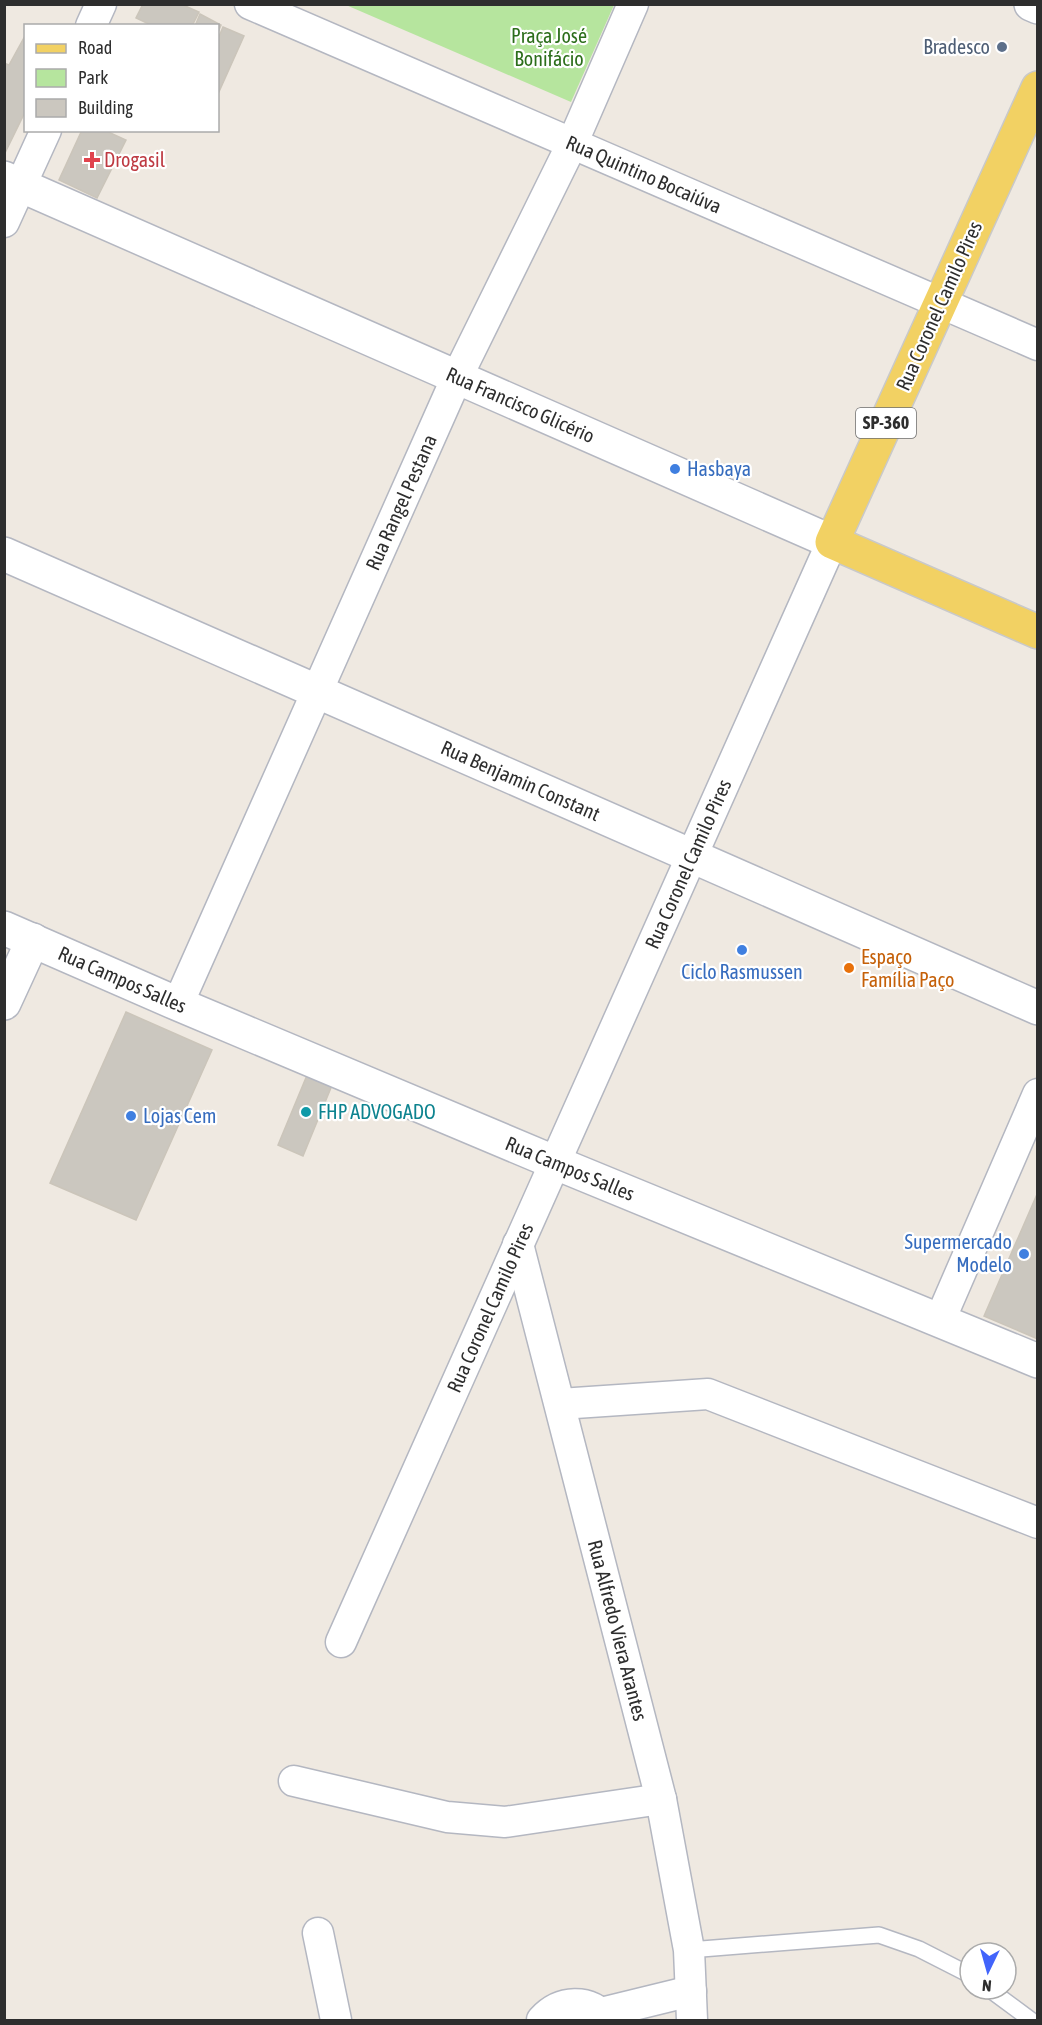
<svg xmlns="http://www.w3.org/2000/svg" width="1042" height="2025" font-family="'Asap Condensed',sans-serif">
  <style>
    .green { fill: #b6e59e }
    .building { fill: #cbc7bf; stroke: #cbc5ba; stroke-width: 1.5 }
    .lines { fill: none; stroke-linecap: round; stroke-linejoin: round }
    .service-casing { stroke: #b4b7c1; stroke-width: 18 }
    .minor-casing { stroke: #b4b7c1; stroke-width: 33 }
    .tertiary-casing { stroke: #b4b7c1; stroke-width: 36 }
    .secondary-casing { stroke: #b4b7c1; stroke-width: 36 }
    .primary-casing { stroke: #c9c9c9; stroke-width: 36 }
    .service { stroke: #fff; stroke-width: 15 }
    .minor { stroke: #fff; stroke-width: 30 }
    .tertiary { stroke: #fff; stroke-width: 33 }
    .secondary { stroke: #fff; stroke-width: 33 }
    .primary { stroke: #f2d163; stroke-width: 33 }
    .service-dot { fill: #5c6f8a; stroke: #fff; stroke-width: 2 }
    .health-dot { fill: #e0444e; stroke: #fff; stroke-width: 2 }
    .shop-dot { fill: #3f7fe0; stroke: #fff; stroke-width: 2 }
    .food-dot { fill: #e8710a; stroke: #fff; stroke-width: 2 }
    .culture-dot { fill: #0f9aa8; stroke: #fff; stroke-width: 2 }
    .labels { text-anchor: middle; stroke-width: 4.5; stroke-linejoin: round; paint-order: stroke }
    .shield { fill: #fff; stroke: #6d6d6d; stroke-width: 1.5 }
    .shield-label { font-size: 18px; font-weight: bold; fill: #2e2e2e }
    .park-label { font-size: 20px; fill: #2c6e1b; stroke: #fff }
    .service-label { font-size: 20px; fill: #4e5e75; stroke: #fff; text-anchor: end }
    .health-label { font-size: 20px; fill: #be3a42; stroke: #fff; text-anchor: start }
    .street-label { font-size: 20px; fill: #2e2e2e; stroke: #fff }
    .shop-label { font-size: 20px; fill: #366cbe; stroke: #fff; text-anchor: start }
    .food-label { font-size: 20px; fill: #c56008; stroke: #fff; text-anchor: start }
    .culture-label { font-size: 20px; fill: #0d838f; stroke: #fff; text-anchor: start }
  </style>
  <rect width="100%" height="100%" fill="#efe9e1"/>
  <!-- green -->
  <polygon class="green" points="346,5 614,4 614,5 571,102"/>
  <!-- building -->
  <g class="building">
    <polygon points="143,4 181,4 199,12 192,26 153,26 136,18"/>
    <polygon points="200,14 221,25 218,32 218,26 195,26"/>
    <polygon points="223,27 244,36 218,94 218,39"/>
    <polygon points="26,34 26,110 4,155 4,63 9,65"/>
    <polygon points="82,130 104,130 126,140 97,198 59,180"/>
    <polygon points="126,1012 212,1050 136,1220 50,1183"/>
    <polygon points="310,1068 335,1078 303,1156 278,1145"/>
    <polygon points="1038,1192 1038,1339 984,1316"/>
  </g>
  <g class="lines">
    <!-- service casing -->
    <g class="service-casing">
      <g id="service">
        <polyline points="689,1950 879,1935 919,1949 970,1975"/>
        <polyline points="989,1989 1031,2020"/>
      </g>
    </g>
    <!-- minor casing -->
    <g class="minor-casing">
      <g id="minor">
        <path id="s1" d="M250 4 1038 345"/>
        <polyline points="91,26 101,4"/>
        <polyline points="4,222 46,130"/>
        <path id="s2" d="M178 1004 457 377 572 144 633 4"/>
        <path id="s3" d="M518 1244 661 1799 689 1950 692 2020"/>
        <polyline points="940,1320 1038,1094"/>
        <polyline points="560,1404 708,1394 1038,1523"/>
        <path id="s4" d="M341 1642 832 542"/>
        <polyline points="294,1781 447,1817 505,1822 661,1799"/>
        <polyline points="318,1933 336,2020"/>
        <polyline points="601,2013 691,1991"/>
        <path d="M542 2020C560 2000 589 1998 607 2020"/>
      </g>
    </g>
    <!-- tertiary casing -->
    <g class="tertiary-casing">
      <g id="tertiary">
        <path id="s5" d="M4 178 832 542"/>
      </g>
    </g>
    <!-- secondary casing -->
    <g class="secondary-casing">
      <g id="secondary">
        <polyline points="1031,4 1038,7"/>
        <path id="s6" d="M4 554 1038 1008"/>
        <path id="s7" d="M4 928 178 1004 556 1163 1038 1361"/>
        <polyline points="4,1003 33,940"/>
      </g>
    </g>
    <!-- primary casing -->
    <g class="primary-casing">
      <polyline id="primary" points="1038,88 832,542 1038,632"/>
    </g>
    <!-- service -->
    <use href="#service" class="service"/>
    <!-- minor -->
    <use href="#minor" class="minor"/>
    <!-- tertiary -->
    <use href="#tertiary" class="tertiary"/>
    <!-- secondary -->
    <use href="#secondary" class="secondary"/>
    <!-- primary -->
    <use href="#primary" class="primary"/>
  </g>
  <!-- markers -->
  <circle class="service-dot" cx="1002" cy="47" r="6"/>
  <path class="health-dot" d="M89 151h6v6h6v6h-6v6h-6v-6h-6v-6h6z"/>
  <g class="shop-dot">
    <circle cx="675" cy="469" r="6"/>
    <circle cx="742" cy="950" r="6"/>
    <circle cx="131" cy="1116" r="6"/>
    <circle cx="1024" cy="1254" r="6"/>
  </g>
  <circle class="food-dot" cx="849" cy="968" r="6"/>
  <circle class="culture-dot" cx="306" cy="1112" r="6"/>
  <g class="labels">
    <!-- shield labels -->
    <rect class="shield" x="856" y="408" width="60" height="30" rx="4.5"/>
    <g class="shield-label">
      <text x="886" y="429">SP-360</text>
    </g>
    <!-- park labels -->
    <g class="park-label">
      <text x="549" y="43">Praça José<tspan x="549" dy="23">Bonifácio</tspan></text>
    </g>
    <!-- service labels -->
    <g class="service-label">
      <text x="990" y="54">Bradesco</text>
    </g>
    <!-- health labels -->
    <g class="health-label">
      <text x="104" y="167">Drogasil</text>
    </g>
    <!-- street labels -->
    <g class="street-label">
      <text dy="7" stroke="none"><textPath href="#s1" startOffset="429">Rua Quintino Bocaiúva</textPath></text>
      <text transform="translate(939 306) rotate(-66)" y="7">Rua Coronel Camilo Pires</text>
      <text dy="7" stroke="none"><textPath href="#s5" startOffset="564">Rua Francisco Glicério</textPath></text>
      <text dy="7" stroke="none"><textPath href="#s2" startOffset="549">Rua Rangel Pestana</textPath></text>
      <text dy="7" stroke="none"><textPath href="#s6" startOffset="564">Rua Benjamin Constant</textPath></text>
      <text dy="7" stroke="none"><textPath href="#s4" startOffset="852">Rua Coronel Camilo Pires</textPath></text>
      <text dy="7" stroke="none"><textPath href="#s7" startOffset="129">Rua Campos Salles</textPath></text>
      <text dy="7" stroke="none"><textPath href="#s7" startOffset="615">Rua Campos Salles</textPath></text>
      <text dy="7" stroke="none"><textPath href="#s4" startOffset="366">Rua Coronel Camilo Pires</textPath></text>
      <text dy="7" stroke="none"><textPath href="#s3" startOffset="399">Rua Alfredo Viera Arantes</textPath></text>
    </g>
    <!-- shop labels -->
    <g class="shop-label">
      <text x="687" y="476">Hasbaya</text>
      <text x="742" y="979" text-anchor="middle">Ciclo Rasmussen</text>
      <text x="143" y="1123">Lojas Cem</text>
      <text x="1012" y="1249" text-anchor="end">Supermercado<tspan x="1012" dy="23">Modelo</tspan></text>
    </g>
    <!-- food labels -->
    <g class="food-label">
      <text x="861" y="964">Espaço<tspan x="861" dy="23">Família Paço</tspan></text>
    </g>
    <!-- culture labels -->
    <g class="culture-label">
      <text x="318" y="1119">FHP ADVOGADO</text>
    </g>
  </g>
  <!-- border -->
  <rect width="1042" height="2025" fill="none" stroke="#2e2e2e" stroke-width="12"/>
  <!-- legend -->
  <rect x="24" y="24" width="195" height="108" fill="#ffffff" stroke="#ababab" stroke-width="1.5"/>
  <rect x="36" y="44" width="30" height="9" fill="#f2d163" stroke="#ababab" stroke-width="1.5"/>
  <text x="78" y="54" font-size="18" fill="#2e2e2e">Road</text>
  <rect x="36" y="69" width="30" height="18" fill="#b6e59e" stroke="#ababab" stroke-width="1.5"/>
  <text x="78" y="84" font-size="18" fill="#2e2e2e">Park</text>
  <rect x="36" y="99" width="30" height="18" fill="#cbc7bf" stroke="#ababab" stroke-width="1.5"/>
  <text x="78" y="114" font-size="18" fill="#2e2e2e">Building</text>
  <!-- north arrow -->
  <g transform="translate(988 1971) rotate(185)"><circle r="28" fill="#ffffff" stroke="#ababab" stroke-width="1.5"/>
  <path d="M0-4.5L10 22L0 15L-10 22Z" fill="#4264fb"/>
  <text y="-9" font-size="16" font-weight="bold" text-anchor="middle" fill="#2e2e2e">N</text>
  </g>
</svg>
